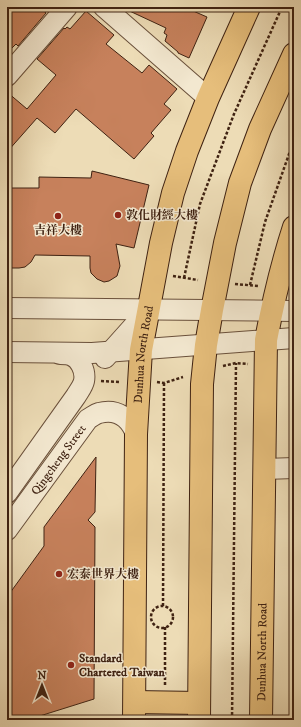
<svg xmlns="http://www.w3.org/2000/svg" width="301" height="727" font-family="'IM FELL DW Pica','Noto Serif TC',serif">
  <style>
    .building { fill: #c7815c; stroke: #3f2212 }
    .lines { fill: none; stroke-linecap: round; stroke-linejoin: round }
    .minor-casing { stroke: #6a503b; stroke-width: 22 }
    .major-casing { stroke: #3f2212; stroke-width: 24 }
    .path { stroke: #3f2212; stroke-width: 2.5; stroke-dasharray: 3 2; stroke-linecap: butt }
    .minor { stroke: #f3e8d0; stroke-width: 20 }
    .major { stroke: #e6be7b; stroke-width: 22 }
    .poi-dot { fill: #8f2418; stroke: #f3e8d0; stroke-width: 1.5 }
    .labels { text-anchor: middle; stroke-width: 3; stroke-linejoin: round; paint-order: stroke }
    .poi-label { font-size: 12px; font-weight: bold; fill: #3f2212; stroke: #f3e8d0; text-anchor: start }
    .street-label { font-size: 12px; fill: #3f2212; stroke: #f3e8d0 }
  </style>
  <rect width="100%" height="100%" fill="#eddcb6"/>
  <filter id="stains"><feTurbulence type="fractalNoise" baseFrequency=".005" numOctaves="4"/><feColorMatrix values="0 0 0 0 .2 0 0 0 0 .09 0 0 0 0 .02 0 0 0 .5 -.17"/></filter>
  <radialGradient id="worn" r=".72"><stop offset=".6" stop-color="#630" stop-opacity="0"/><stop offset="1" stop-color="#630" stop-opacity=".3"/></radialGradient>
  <!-- building -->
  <g class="building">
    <polygon points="7,7 39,7 46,13 18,46 16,44 7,53"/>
    <polygon points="121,7 184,7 207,17 189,58 178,53 178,52 165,41 167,35 164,33 166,28"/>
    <polygon points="86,11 114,35 106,44 142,73 149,65 177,89 164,104 171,110 151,133 154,136 134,159 76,109 55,133 37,118 7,152 7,92 27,109 56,75 37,59 64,28 65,29 67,27 70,29"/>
    <polygon points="92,171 149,185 134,248 116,244 120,266 117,276 109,281 104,282 97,279 91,273 90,268 90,256 35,255 31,262 25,267 19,268 7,268 7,188 39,188 39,177 91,178"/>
    <polygon points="96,457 95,512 88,520 95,527 94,699 27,720 7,720 7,597 44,546 44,527"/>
  </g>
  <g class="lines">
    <!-- minor casing -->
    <g class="minor-casing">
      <g id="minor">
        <polyline points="104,7 208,98"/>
        <polyline points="7,76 67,7"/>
        <polyline points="7,308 294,311"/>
        <polyline points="7,352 92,353 294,338"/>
        <polyline points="105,358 148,310"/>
        <polyline points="265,469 294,468"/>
        <path d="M7 493 76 396C79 391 83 386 84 381 86 371 80 358 70 355 67 354 63 354 60 354"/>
        <path id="s1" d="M7 530 88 419C92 417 95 414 99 413 117 408 130 418 136 434"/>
      </g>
    </g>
    <!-- major casing -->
    <g class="major-casing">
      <g id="major">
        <polyline points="135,702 199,703"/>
        <path id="s2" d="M134 720 136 434 141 350 161 243 173 193 187 151 208 98 249 7"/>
        <polyline points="199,720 202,384 206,345 212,310 225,243 240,183 260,129 294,54"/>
        <path id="s3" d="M261 720 266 340C273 302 282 264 294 227"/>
      </g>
    </g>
    <!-- path -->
    <g class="path">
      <polyline points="173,276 198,280"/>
      <polyline points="184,278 200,204 234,114 282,7"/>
      <polyline points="235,284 258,286"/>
      <polyline points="250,285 265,222 294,140"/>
      <polyline points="223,366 236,363 248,364"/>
      <polyline points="101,381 120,382"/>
      <polyline points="157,382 164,383 183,377"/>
      <polyline points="163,606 164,383"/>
      <circle cx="162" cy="617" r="11"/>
      <polyline points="165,685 165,627"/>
      <polyline points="104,720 115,717"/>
      <polyline points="232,720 236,363"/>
    </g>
    <!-- minor -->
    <use href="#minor" class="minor"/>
    <!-- major -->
    <use href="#major" class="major"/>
  </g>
  <!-- markers -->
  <g class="poi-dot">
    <circle cx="118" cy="215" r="4"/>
    <circle cx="58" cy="216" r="4"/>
    <circle cx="59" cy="574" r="4"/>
    <circle cx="71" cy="665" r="4"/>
  </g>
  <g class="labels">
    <!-- poi labels -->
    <g class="poi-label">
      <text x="126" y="219">敦化財經大樓</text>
      <text x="58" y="234" text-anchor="middle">吉祥大樓</text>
      <text x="67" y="578">宏泰世界大樓</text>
      <text x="79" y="662">Standard<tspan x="79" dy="14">Chartered Taiwan</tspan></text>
    </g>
    <!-- street labels -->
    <g class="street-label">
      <text dy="4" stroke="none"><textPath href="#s2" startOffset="366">Dunhua North Road</textPath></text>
      <text dy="4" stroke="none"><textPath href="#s1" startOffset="87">Qingcheng Street</textPath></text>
      <text dy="4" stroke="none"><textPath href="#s3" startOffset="68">Dunhua North Road</textPath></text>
    </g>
  </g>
  <!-- margin -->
  <rect width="301" height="727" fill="none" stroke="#eddcb6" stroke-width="24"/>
  <rect x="8" y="8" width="285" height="711" fill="none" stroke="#3f2212" stroke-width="2"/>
  <rect x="12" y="12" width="277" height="703" fill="none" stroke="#3f2212"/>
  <!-- north arrow -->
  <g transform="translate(42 685)" stroke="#f3e8d0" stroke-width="3" paint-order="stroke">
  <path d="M0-3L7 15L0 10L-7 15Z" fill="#3f2212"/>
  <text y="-6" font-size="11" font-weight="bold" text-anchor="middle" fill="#3f2212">N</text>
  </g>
  <rect width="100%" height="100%" filter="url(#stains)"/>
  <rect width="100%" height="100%" fill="url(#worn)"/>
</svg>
